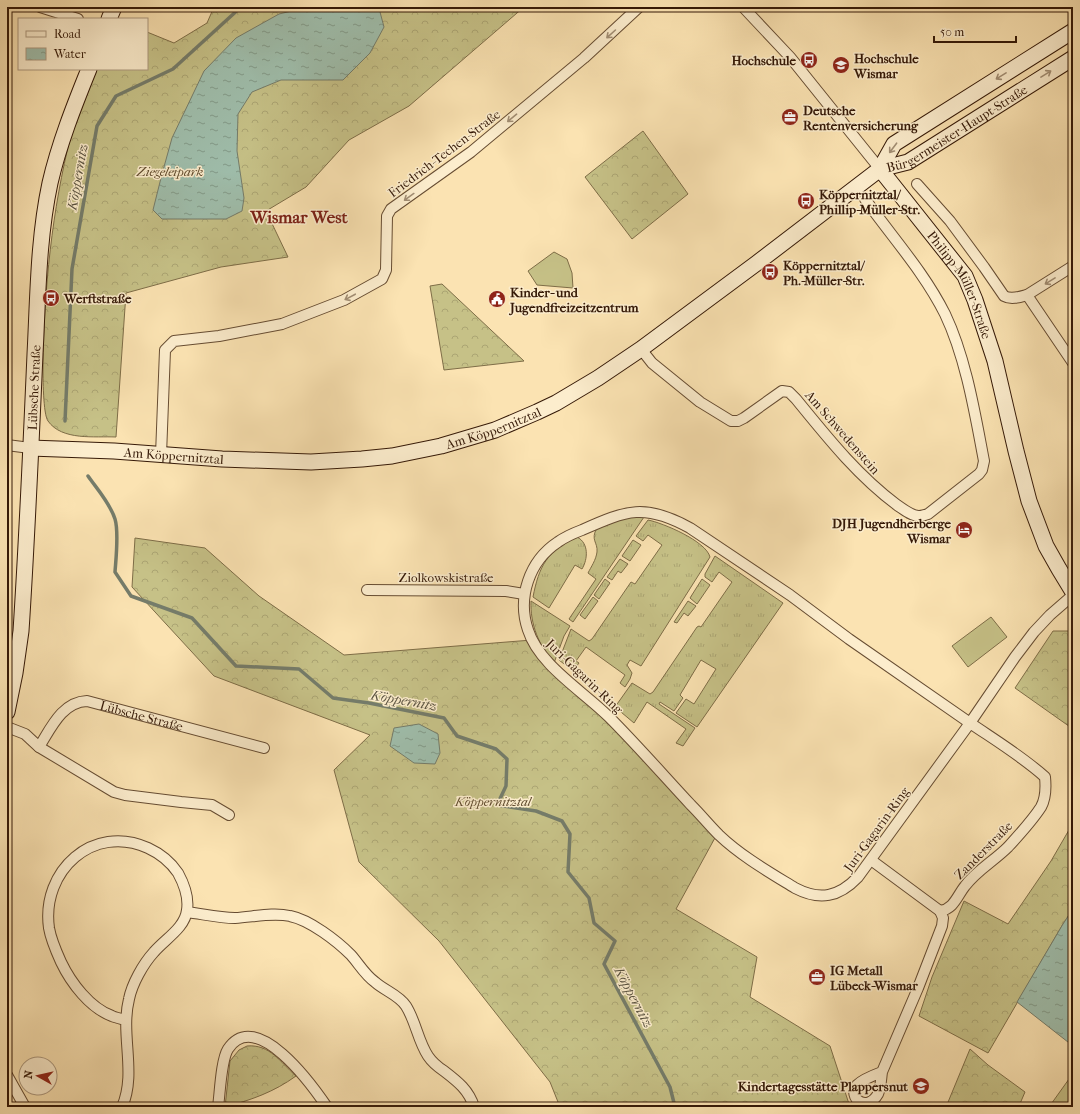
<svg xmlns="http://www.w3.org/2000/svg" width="1080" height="1114" font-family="'IM FELL French Canon',serif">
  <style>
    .grass { fill: url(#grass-tufts); stroke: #7e6d47 }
    .forest { fill: url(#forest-crowns); stroke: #7e6d47 }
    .pitch { fill: #c6c187; stroke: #7e6d47 }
    .water { fill: url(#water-ripples); stroke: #757c6a }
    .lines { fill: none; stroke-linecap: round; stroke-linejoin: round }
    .stream { stroke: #757c6a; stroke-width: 3.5 }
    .street-casing { stroke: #664c32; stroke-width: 12 }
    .secondary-casing { stroke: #351907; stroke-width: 17 }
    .street { stroke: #fcedcd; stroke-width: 10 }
    .secondary { stroke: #fcedcd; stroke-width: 15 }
    .oneway { stroke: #a28e74 }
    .labels { text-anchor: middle; stroke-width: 3; stroke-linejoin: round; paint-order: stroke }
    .poi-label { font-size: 13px; font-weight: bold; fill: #351907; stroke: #fcedcd; text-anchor: start }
    .street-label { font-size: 13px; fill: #351907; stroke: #fcedcd }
    .park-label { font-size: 13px; font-style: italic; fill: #604b2d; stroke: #fcedcd }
    .water-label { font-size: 14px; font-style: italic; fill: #5a5341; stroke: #fcedcd }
    .district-label { font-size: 17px; font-weight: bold; fill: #7a1f14; stroke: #fcedcd }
  </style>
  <defs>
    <pattern id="grass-tufts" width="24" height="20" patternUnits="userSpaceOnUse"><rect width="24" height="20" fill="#c6c187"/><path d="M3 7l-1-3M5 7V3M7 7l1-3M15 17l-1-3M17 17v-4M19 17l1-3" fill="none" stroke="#aba573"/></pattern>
    <pattern id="forest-crowns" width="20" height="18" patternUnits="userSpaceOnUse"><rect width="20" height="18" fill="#c6c187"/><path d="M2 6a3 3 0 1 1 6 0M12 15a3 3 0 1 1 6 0" fill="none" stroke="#aba573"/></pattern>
    <pattern id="water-ripples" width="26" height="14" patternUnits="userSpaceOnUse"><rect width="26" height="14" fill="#9fbeac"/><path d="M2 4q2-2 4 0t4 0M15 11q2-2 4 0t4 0" fill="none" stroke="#829a8a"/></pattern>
  </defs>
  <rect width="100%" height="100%" fill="#fbe3b2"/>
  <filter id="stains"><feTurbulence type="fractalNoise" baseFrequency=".005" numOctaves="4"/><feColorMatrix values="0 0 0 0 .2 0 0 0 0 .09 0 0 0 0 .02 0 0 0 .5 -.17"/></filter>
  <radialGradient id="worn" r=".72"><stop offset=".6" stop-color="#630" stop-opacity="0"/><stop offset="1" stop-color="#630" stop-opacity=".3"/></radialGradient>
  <!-- grass -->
  <g class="grass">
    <path d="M628 517H644L573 622 569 619 596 579 588 573C591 567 596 560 597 552 598 542 590 540 597 528Z"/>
    <path d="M648 520C663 523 706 541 710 557L641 666 630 660 627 665 632 673 630 679 625 687 620 683 625 675 586 647 576 661 579 663 573 671 559 660 571 629 589 641 592 639 631 582 635 584 662 545 648 535 643 541 636 536Z"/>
    <path d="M577 537C589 543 588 559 582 569L575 565 549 608 533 597C539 566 547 551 577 537Z"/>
    <polygon points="633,540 641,545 630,561 622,556"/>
    <polygon points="715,556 783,603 697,727 676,713 686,699 694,704 716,669 701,660 680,695 683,698 674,711 660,702 659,704 695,728 683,746 676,743 686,729 647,702 634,723 615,707 632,683 650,694 653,692 697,627 699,626 701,627 732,582 719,572 712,582 705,577 705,574"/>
    <polygon points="620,559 628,564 621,573 618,571 612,580 607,577"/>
    <polygon points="605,579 610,583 599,599 594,595"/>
    <polygon points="702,579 710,585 697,604 690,598"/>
    <polygon points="593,597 598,601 585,619 580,615"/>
    <path d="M531 601 570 626 564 636 554 663C539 646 530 624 531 601Z"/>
    <polygon points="688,601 696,606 688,616 684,613 677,623 674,622"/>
  </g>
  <!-- forest -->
  <g class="forest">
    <path d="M214 7H524L409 106 349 140 306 187 266 211 288 257 221 267 126 293 116 437C95 436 62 441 48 421 43 414 43 377 43 367 44 289 52 210 71 135 77 113 87 91 95 69H147V32L174 43 207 23Z"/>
    <polygon points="643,131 688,194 632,239 585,177"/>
    <polygon points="442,284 524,361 444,370 430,286"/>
    <polygon points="135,538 205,548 259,596 344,655 532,640 716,836 676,909 757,957 750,997 830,1046 850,1107 560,1107 550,1082 439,941 359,862 334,770 370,735 214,676 132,587"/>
    <polygon points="1053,631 1073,631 1073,729 1015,688"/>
    <polygon points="1073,823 1073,909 1063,924 988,1053 919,1016 932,977 964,901 1008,924 1051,861"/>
    <path d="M247 1046C270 1044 280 1062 296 1076 274 1092 251 1100 225 1107L230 1061 239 1050Z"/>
    <polygon points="970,1049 988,1065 1025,1092 1019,1106 1020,1107 946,1107"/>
  </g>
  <!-- pitch -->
  <g class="pitch">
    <polygon points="554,252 567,259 572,273 573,288 537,285 528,271"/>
    <polygon points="991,617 1007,637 968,667 952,646"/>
    <polygon points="1069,1079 1073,1082 1073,1107 1049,1107"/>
  </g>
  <!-- water -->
  <g class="water">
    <polygon points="308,7 375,7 380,12 384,27 370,53 343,80 281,80 252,92 238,114 237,151 244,198 242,211 226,219 162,219 153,210 162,174 172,138 204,71 236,38 279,14"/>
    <polygon points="419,724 438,734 440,753 435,764 414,763 390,746 394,728"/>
    <polygon points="1073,909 1073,1046 1017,1002 1063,924"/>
  </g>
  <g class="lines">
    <!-- stream -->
    <g class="stream">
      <polyline points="65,421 72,269 97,126 116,96 173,69 241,7"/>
      <path d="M88 476C97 489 110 503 115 519 119 532 116 558 115 572L131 596 192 618 236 666 299 669 333 698 369 703 444 718 457 736 496 749 507 759 506 786 497 805 536 811 562 821 570 834 568 872 589 898 594 923 615 941 604 964 670 1087 675 1107"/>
    </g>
    <!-- street casing -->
    <g class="street-casing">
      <g id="street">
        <polyline points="40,7 78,19"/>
        <polyline points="743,7 790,57 880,169"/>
        <path d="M917 184 950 221 984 267 1004 296C1011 300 1020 297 1027 295L1073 266"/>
        <polyline points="1027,295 1073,363"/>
        <path d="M641 349 652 363 700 402 731 421H738L744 418 782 391 789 392 796 399C827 437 857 475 897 505 903 509 911 516 919 516 921 516 925 515 928 514L979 474 982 470 984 461C975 414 966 358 945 314 924 272 892 237 865 199"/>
        <polyline points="7,445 30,448"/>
        <polyline points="161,455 165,350 174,341 219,336 282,324 344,300 382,279 386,270 387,216 391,209 471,152 584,58 639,7"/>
        <polyline points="367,590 506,591 524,594"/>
        <polyline points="7,727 25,734 39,747 114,792 125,795 181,802 212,805 229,815"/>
        <path id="s1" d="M39 747C51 728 62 702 87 701L264 748"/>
        <path d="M871 860 940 911 943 918 942 926 918 988 882 1072C881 1079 881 1087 878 1094 867 1113 847 1098 857 1085 863 1079 874 1075 882 1072"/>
        <path d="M940 911C954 909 957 896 965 886 977 870 994 861 1008 847 1019 835 1032 821 1041 807 1046 798 1046 787 1045 777 1023 757 995 740 970 723L849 639 790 595 690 528C645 503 627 510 582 530 574 533 565 537 558 542 529 561 517 598 528 630 539 665 583 691 609 717 637 745 664 776 691 805 701 815 709 825 719 835 741 856 769 872 795 888 820 901 839 897 858 877L970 723 1015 657 1034 632 1050 615 1073 595"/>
        <path d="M187 912C203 914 219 918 235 918 253 917 273 912 290 916 310 920 337 941 351 955 359 964 365 975 375 982 385 991 399 995 406 1006 416 1022 418 1041 428 1056 432 1062 438 1067 444 1071 457 1081 469 1090 474 1107"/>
        <polyline points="7,1075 25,1107"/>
        <path d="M122 1107C137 1073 120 1035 129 999 132 984 143 964 154 952 165 939 185 928 187 910 189 897 184 884 178 873 170 861 161 854 148 848 93 823 41 871 49 928 51 940 56 951 61 962 71 983 90 1008 112 1016 116 1018 122 1019 126 1020"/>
        <path d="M218 1107C220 1093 221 1060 228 1049 256 1007 312 1085 327 1107"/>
      </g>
    </g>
    <!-- secondary casing -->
    <g class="secondary-casing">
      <g id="secondary">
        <polyline points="109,19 114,7"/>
        <path id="s2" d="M880 169 965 276 975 300 995 361 1016 451 1029 501 1046 546 1059 569 1073 592"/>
        <polyline points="880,169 894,144 1073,31"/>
        <path id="s3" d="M30 448 114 451 222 459 311 462 362 459 392 456 441 446 495 430 537 412 556 403 598 378 641 349 757 263 880 169 908 162 1073 58"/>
        <path id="s4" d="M7 712 15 673 21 631C27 539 31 447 35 354 38 297 38 239 50 183 59 144 74 106 89 69"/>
      </g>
    </g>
    <!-- street -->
    <use href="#street" class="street"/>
    <!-- secondary -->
    <use href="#secondary" class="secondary"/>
  </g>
  <!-- one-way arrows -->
  <defs><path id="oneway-shaft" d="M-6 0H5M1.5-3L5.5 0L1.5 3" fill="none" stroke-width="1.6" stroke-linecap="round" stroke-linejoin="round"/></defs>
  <g class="oneway">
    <use href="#oneway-shaft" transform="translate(611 34) rotate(138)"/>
    <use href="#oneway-shaft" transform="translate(1046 74) rotate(-32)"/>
    <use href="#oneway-shaft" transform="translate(1001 76) rotate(148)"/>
    <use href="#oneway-shaft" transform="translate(512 118) rotate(140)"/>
    <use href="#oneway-shaft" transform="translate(893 148) rotate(127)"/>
    <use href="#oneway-shaft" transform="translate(409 197) rotate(144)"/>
    <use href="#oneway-shaft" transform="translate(1050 281) rotate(148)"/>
    <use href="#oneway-shaft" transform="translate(350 297) rotate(152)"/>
  </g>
  <!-- icons -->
  <defs>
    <g id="bus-disc" transform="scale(0.9)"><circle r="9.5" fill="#8f2418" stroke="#fcedcd"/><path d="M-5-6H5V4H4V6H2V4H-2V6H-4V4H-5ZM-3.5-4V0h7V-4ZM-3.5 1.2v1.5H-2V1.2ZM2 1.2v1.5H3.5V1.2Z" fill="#fff"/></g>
    <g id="university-disc" transform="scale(0.9)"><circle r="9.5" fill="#8f2418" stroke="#fcedcd"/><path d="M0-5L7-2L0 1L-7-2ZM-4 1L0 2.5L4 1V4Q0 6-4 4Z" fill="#fff"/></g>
    <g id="office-disc" transform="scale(0.9)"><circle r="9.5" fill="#8f2418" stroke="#fcedcd"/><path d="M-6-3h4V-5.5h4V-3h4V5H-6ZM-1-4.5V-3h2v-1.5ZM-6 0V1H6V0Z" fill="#fff"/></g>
    <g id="civic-disc" transform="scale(0.9)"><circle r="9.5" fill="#8f2418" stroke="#fcedcd"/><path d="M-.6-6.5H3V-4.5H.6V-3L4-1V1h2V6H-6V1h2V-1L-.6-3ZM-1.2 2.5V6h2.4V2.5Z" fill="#fff"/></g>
    <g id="hotel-disc" transform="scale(0.9)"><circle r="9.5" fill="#8f2418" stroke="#fcedcd"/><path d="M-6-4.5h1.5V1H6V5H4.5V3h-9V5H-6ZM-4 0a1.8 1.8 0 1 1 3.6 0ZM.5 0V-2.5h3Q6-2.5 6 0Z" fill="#fff"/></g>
    <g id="school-disc" transform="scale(0.9)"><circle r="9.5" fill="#8f2418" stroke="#fcedcd"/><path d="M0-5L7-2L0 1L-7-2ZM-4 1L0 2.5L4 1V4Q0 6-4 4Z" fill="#fff"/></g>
  </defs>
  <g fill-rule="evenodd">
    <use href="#bus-disc" x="809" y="60"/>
    <use href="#university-disc" x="841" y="65"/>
    <use href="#office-disc" x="790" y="117"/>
    <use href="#bus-disc" x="806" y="201"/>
    <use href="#bus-disc" x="770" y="272"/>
    <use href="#bus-disc" x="51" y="298"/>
    <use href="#civic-disc" x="497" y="299"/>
    <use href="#hotel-disc" x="964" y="530"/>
    <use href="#office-disc" x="817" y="977"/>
    <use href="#school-disc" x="921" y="1086"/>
  </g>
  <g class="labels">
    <!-- poi labels -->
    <g class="poi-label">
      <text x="854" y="63">Hochschule<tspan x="854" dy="15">Wismar</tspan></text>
      <text x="796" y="65" text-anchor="end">Hochschule</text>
      <text x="803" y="115">Deutsche<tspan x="803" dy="15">Rentenversicherung</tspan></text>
      <text x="819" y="199">Köppernitztal/<tspan x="819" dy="15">Phillip-Müller-Str.</tspan></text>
      <text x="783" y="270">Köppernitztal/<tspan x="783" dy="15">Ph.-Müller-Str.</tspan></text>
      <text x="510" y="297">Kinder- und<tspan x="510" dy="15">Jugendfreizeitzentrum</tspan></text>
      <text x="64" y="303">Werftstraße</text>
      <text x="951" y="528" text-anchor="end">DJH Jugendherberge<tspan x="951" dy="15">Wismar</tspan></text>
      <text x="830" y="975">IG Metall<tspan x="830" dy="15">Lübeck-Wismar</tspan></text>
      <text x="908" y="1091" text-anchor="end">Kindertagesstätte Plappersnut</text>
    </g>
    <!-- street labels -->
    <g class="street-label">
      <text dy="5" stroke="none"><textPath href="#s3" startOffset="1023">Bürgermeister-Haupt-Straße</textPath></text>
      <text transform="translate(444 153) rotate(-37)" y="5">Friedrich-Techen-Straße</text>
      <text dy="5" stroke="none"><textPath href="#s2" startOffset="142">Philipp-Müller-Straße</textPath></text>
      <text dy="5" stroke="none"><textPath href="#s4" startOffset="326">Lübsche Straße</textPath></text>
      <text dy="5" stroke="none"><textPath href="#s3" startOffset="468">Am Köppernitztal</textPath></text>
      <text transform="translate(843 432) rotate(49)" y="5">Am Schwedenstein</text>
      <text dy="5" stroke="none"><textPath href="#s3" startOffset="144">Am Köppernitztal</textPath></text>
      <text x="446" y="582">Ziolkowskistraße</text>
      <text transform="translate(585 676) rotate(44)" y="5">Juri-Gagarin-Ring</text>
      <text dy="5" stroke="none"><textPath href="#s1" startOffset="126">Lübsche Straße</textPath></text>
      <text transform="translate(876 829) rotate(-54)" y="5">Juri-Gagarin-Ring</text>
      <text transform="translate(983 850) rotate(-45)" y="5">Zanderstraße</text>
    </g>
    <!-- park labels -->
    <g class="park-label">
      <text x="170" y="176">Ziegeleipark</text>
      <text x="493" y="806">Köppernitztal</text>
    </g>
    <!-- water labels -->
    <g class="water-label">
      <text transform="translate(77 177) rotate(-80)" y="5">Köppernitz</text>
      <text transform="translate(404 700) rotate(10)" y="5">Köppernitz</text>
      <text transform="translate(634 997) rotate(62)" y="5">Köppernitz</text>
    </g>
    <!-- district labels -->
    <g class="district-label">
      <text x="299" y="223">Wismar West</text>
    </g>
  </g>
  <!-- margin -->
  <rect width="1080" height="1114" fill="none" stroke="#fbe3b2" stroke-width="24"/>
  <rect x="8" y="8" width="1064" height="1098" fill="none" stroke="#351907" stroke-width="2"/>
  <rect x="12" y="12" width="1056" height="1090" fill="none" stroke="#351907"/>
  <!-- legend -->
  <rect x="18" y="18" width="130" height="52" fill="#fcedcd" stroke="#ac987e"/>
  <rect x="26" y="31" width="20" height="6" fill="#fcedcd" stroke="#ac987e"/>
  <text x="54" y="38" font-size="12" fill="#351907">Road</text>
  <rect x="26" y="48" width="20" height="12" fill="url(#water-ripples)" stroke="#ac987e"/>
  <text x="54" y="58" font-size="12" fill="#351907">Water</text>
  <!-- north arrow -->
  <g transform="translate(38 1076) rotate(278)"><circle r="19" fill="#fcedcd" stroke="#ac987e"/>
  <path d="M0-3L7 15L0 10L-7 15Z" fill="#8f2418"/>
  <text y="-6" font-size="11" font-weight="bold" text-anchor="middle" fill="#351907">N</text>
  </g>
  <!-- scale -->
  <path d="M934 36v6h82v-6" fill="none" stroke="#351907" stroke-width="2"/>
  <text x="940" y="36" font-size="12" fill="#351907" stroke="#fcedcd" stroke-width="3" paint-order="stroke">50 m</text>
  <rect width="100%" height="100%" filter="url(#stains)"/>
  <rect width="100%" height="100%" fill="url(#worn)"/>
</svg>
